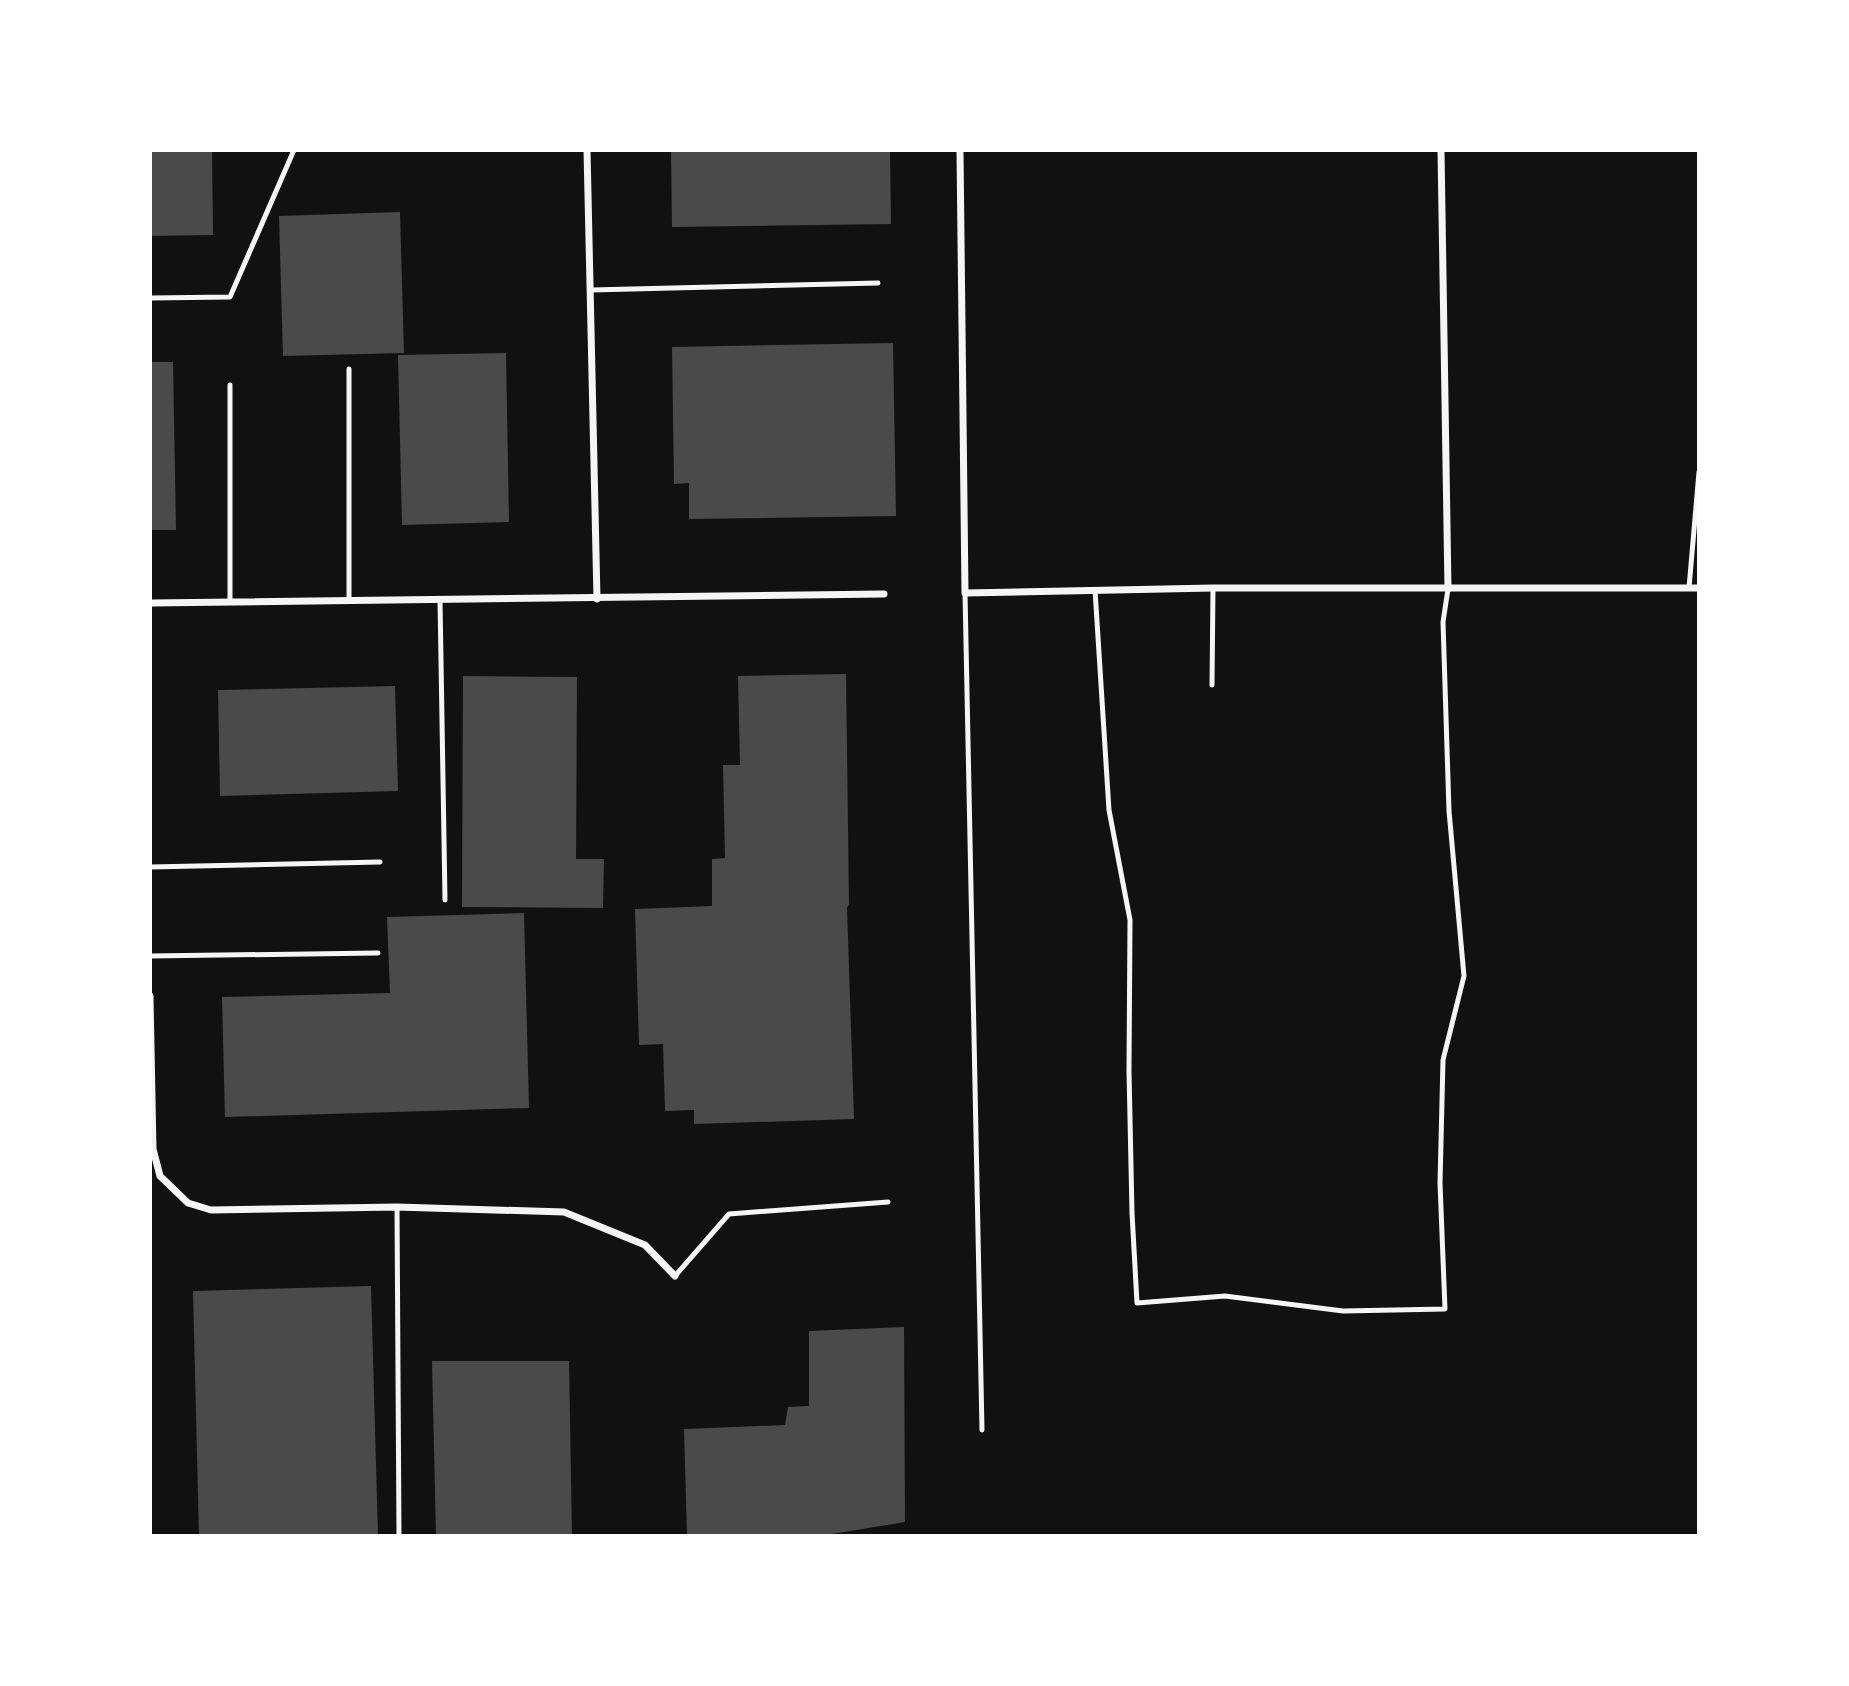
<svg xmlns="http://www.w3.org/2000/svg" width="1849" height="1686" font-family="Manrope,sans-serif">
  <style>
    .building { fill: #4a4a4a }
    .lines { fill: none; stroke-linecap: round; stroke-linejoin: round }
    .service { stroke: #f5f5f5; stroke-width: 5 }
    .minor { stroke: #f5f5f5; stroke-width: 7 }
  </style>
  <rect width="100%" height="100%" fill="#111"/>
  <!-- building -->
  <g class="building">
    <polygon points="150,150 212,150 213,235 150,236"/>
    <polygon points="671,150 890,150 891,224 672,227"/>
    <polygon points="400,212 404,353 283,356 279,216"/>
    <polygon points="893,343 896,516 689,519 689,483 674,484 672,347"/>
    <polygon points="506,353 509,522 402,525 398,355"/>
    <polygon points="150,362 173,362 176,530 150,530"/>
    <polygon points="846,674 849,904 847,908 854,1119 694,1124 694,1110 665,1111 663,1044 639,1045 635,909 712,906 712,859 725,858 723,765 740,765 738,676"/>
    <polygon points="463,676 577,677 576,859 604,859 603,908 462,907"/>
    <polygon points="395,686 398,791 220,796 218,690"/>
    <polygon points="524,913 529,1108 225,1117 222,997 390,993 387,917"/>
    <polygon points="371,1286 378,1536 199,1536 193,1291"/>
    <polygon points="904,1327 905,1522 820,1536 687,1536 684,1429 785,1425 788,1407 809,1406 809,1331"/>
    <polygon points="432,1361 569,1361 572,1536 436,1536"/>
  </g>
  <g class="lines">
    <!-- service -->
    <g class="service">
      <polyline points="591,290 878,283"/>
      <polyline points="150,298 230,297 294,150"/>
      <polyline points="349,369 349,601"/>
      <polyline points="230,385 230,602"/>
      <polyline points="1689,588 1699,472"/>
      <polyline points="1095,590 1109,810 1130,920 1129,1071 1132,1213 1137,1303 1225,1296 1343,1311 1445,1309 1440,1183 1443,1060 1464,976 1449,811 1443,622 1448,589"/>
      <polyline points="965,593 982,1430"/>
      <polyline points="440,600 445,900"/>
      <polyline points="1212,685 1213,588"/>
      <polyline points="150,867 380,862"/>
      <polyline points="150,956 378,953"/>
      <polyline points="397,1207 399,1536"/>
      <polyline points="675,1276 729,1214 888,1202"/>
    </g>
    <!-- minor -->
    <g class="minor">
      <polyline points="587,150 597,599"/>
      <polyline points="960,150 965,593 1213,588 1699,588"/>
      <polyline points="1441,150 1448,589"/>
      <polyline points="150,603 884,594"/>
      <polyline points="150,996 153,1149 160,1176 188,1203 211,1210 397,1207 564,1212 645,1245 675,1276"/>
    </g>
  </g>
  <!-- border -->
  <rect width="1849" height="1686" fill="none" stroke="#ffffff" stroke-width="304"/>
</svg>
